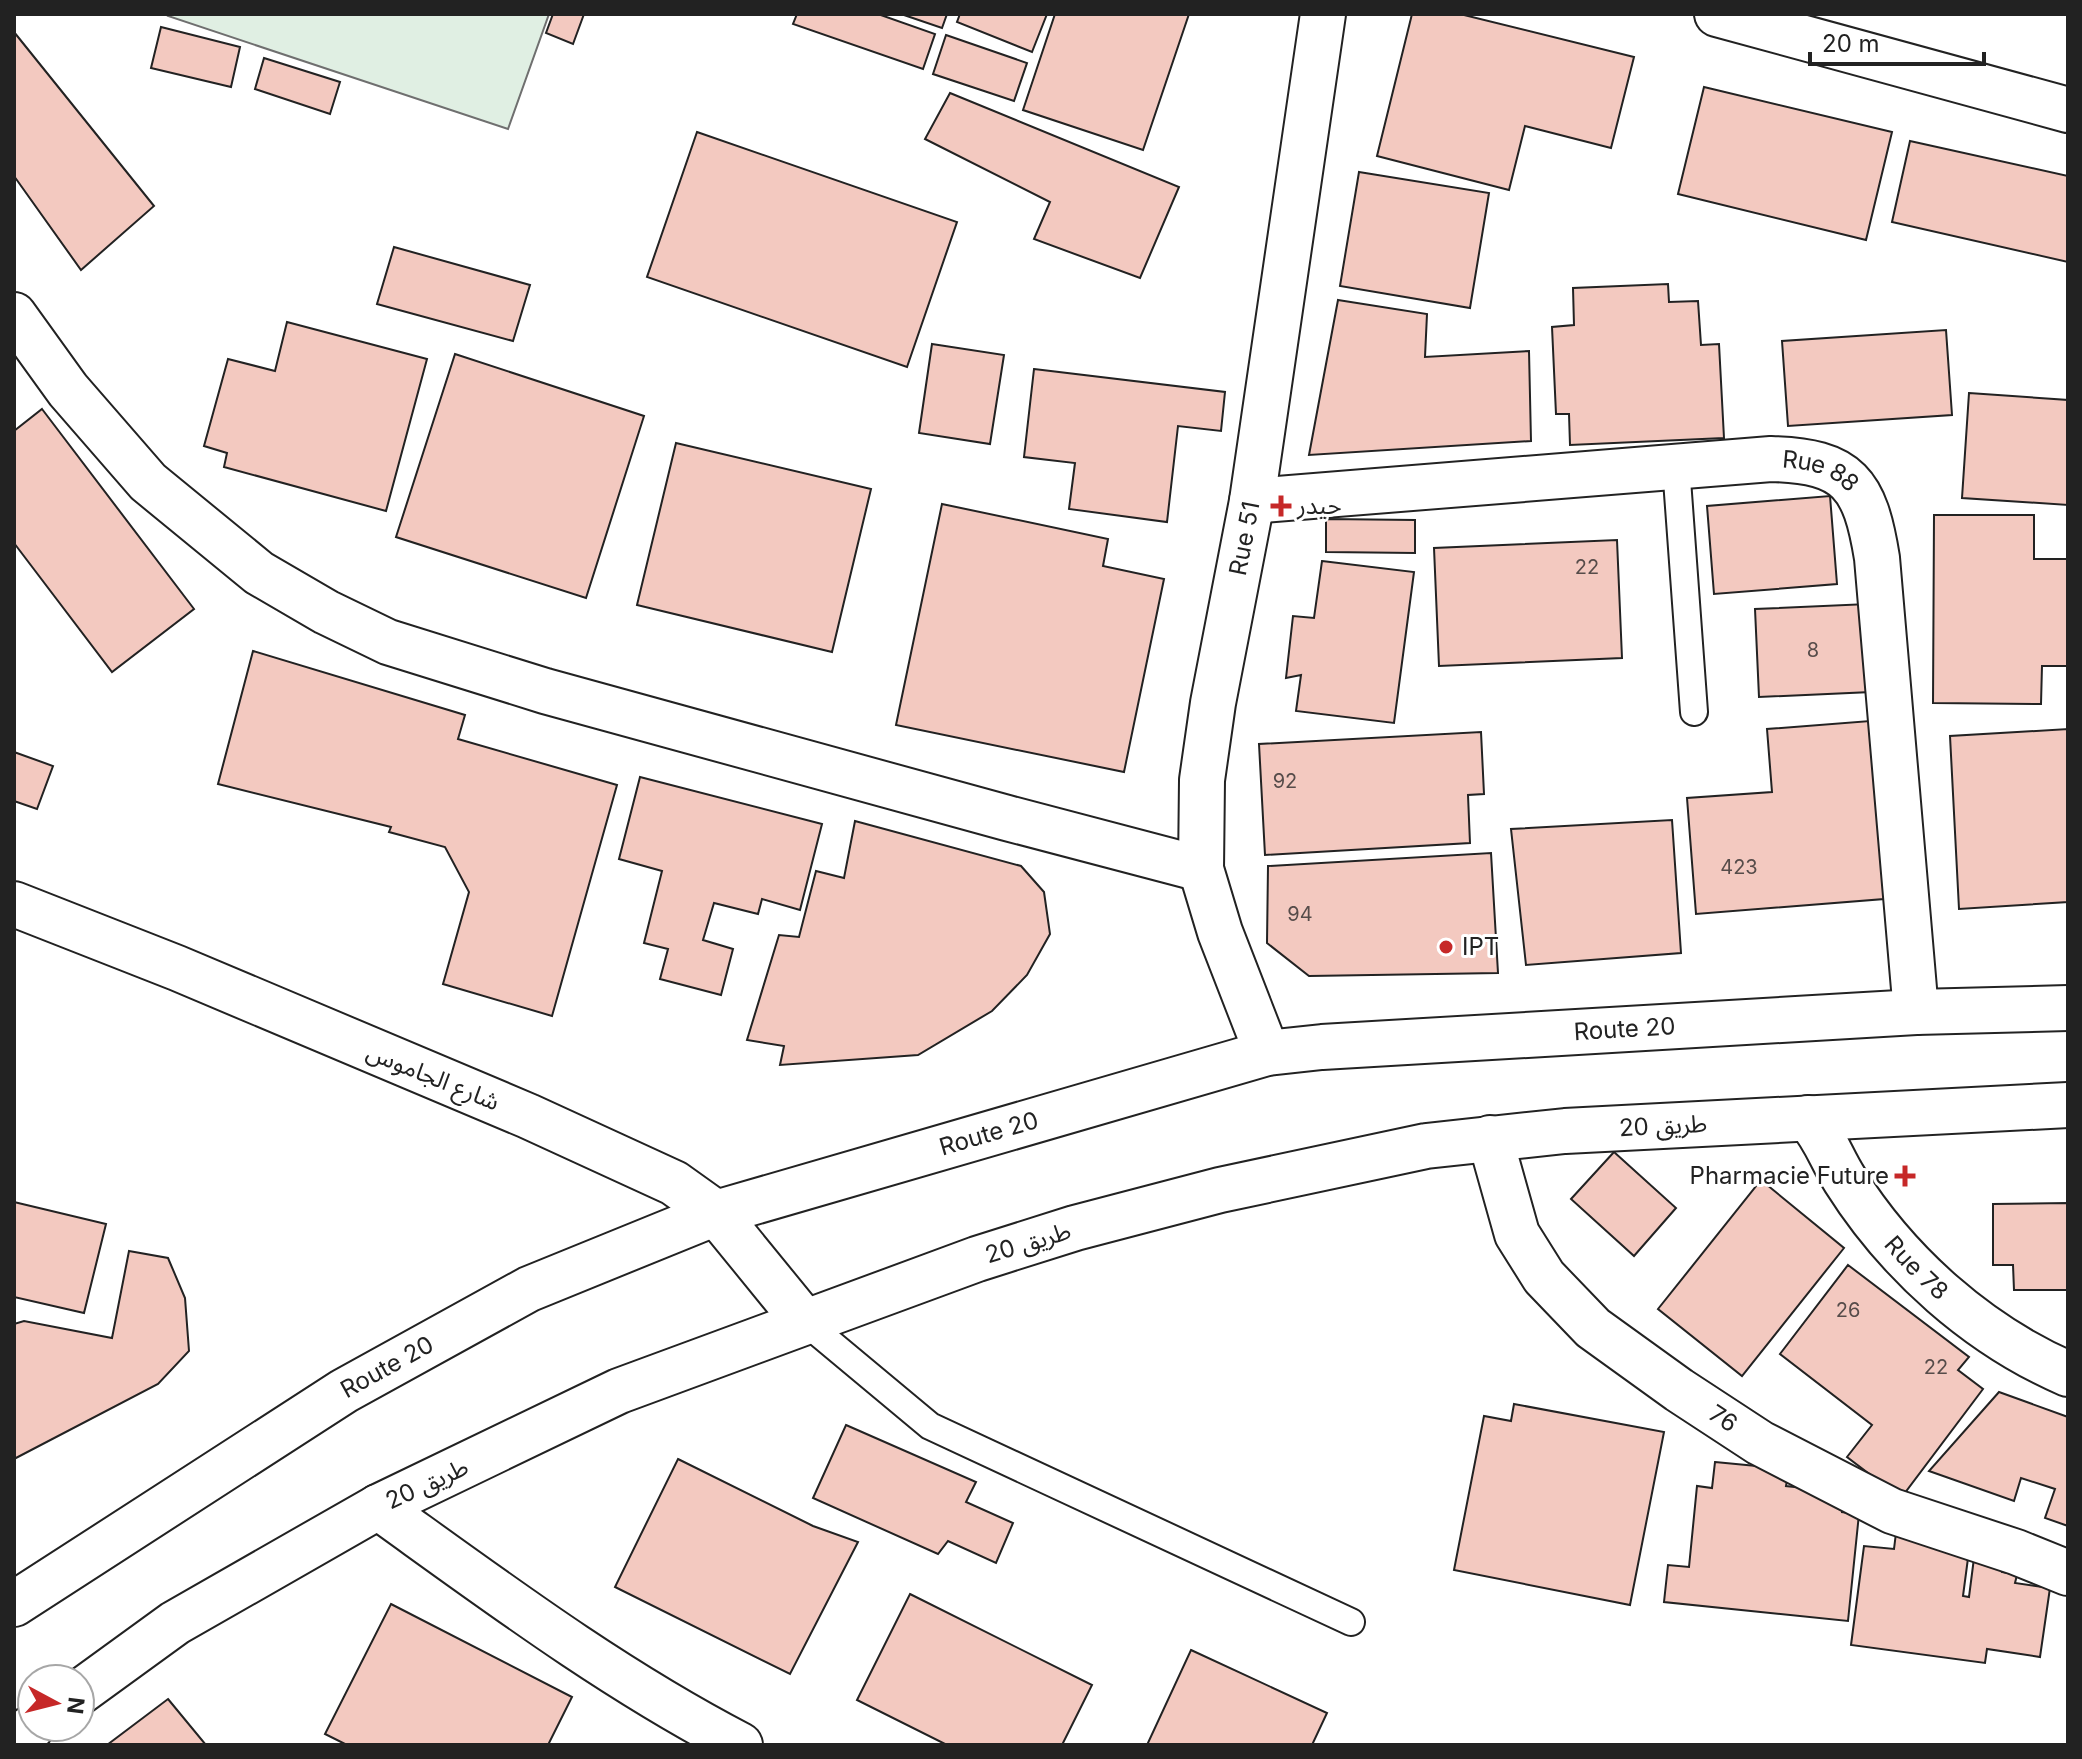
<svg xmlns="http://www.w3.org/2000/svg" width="2082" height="1759" font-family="Inter,'Noto Sans Arabic',sans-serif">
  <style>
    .green { fill: #e0efe3; stroke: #6f6f6f; stroke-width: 2 }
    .building { fill: #f3c9c0; stroke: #222; stroke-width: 2 }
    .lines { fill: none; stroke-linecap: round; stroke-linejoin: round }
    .lane-casing { stroke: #222; stroke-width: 30 }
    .street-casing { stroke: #222; stroke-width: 48 }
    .secondary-casing { stroke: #222; stroke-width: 48 }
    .lane { stroke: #fff; stroke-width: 26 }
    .street { stroke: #fff; stroke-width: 44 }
    .secondary { stroke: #fff; stroke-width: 44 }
    .poi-dot { fill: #c62828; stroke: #fff; stroke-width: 3 }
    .labels { text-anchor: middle; stroke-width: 6; stroke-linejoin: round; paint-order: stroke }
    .number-label { font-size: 20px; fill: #564c4a }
    .street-label { font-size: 24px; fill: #222; stroke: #fff }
    .poi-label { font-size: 24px; fill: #222; stroke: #fff; text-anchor: start }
  </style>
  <rect width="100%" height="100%" fill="#fff"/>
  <!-- green -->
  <polygon class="green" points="169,14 549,14 508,129 168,16"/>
  <!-- building -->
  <g class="building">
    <polygon points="553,14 584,14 573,44 546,33"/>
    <polygon points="797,14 878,14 935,34 923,69 793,24"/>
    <polygon points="901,14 947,14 942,28"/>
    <polygon points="960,14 1047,14 1032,52 957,22"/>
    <polygon points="1055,14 1189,14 1143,150 1023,110"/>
    <polygon points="1412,14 1460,14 1634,57 1611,148 1525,126 1509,190 1377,156"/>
    <polygon points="161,27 240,47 231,87 151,68"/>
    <polygon points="14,32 154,206 81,270 14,176"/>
    <polygon points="946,35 1027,63 1014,101 933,74"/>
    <polygon points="264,58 340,82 330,114 255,89"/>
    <polygon points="1704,87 1892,132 1866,240 1678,194"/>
    <polygon points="950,93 1179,187 1140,278 1034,239 1050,202 925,139"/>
    <polygon points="697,132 957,222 907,367 647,277"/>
    <polygon points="1910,141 2068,176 2068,262 1892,222"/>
    <polygon points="1359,172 1489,193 1470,308 1340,286"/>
    <polygon points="394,247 530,285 513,341 377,304"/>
    <polygon points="1668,284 1669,302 1698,301 1701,345 1719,344 1724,438 1570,445 1569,414 1556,414 1552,327 1574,325 1573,288"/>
    <polygon points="1338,300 1427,314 1425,357 1529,351 1531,441 1309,455"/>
    <polygon points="287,322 427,359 386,511 224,467 227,453 204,446 228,359 275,371"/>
    <polygon points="1946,330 1952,415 1788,426 1782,341"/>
    <polygon points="932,344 1004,355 990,444 919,433"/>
    <polygon points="455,354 644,416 586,598 396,537"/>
    <polygon points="1034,369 1225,392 1221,431 1178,426 1167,522 1069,509 1075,463 1024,457"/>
    <polygon points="1969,393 2068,400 2068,505 1962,498"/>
    <polygon points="42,409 194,609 112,672 14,543 14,431"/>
    <polygon points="676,443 871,489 832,652 637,605"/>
    <polygon points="1830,496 1837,584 1714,594 1707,506"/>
    <polygon points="942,504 1108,539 1103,566 1164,579 1124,772 896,725"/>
    <polygon points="1934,515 2034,515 2034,559 2068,559 2068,666 2042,666 2041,704 1933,703"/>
    <polygon points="1326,519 1415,520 1415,553 1326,552"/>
    <polygon points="1617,540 1622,658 1439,666 1434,548"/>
    <polygon points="1322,561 1414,572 1394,723 1296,711 1301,675 1286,678 1293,616 1314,618"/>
    <polygon points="1868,604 1871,692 1759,697 1755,609"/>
    <polygon points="253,651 465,715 458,739 617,785 552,1016 443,984 469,892 445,847 389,832 391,827 218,784"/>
    <polygon points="1870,721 1884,899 1696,914 1687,798 1772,792 1767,729"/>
    <polygon points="2068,729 2068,902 1959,909 1950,736"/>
    <polygon points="1481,732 1484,794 1468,795 1470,843 1265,855 1259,744"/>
    <polygon points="14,752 53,766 37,809 14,801"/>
    <polygon points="640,777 822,824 800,910 762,899 758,914 714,903 703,940 733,949 721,995 660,979 668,949 644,943 662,871 619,859"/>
    <polygon points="1672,820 1681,953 1526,965 1511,829"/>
    <polygon points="855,821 1021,866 1044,892 1050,934 1027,975 992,1011 918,1055 780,1065 784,1046 747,1040 779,935 799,937 816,871 844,878"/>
    <polygon points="1491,853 1498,973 1309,976 1267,943 1268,866"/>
    <polygon points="1614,1152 1676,1208 1634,1256 1571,1199"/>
    <polygon points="1761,1180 1844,1248 1742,1376 1658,1309"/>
    <polygon points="14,1202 106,1224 84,1313 14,1297"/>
    <polygon points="2068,1203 2068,1290 2014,1290 2013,1265 1993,1265 1993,1204"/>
    <polygon points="129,1251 168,1258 185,1298 189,1351 158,1384 14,1459 14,1324 24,1321 112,1338"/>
    <polygon points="1848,1265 1969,1357 1958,1370 1983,1389 1901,1498 1847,1457 1872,1425 1780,1354"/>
    <polygon points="1999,1392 2068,1417 2068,1526 2045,1518 2055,1489 2021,1478 2014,1501 1929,1471"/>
    <polygon points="1514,1404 1664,1432 1630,1605 1454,1570 1484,1416 1511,1421"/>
    <polygon points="846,1425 976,1482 966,1502 1013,1523 996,1563 948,1541 938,1554 813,1498"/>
    <polygon points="678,1459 813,1526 858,1542 790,1674 615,1587"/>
    <polygon points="1715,1462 1789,1469 1786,1486 1843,1492 1842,1512 1859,1514 1848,1621 1664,1602 1668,1565 1689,1567 1697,1486 1712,1488"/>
    <polygon points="1896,1533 1970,1543 1963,1596 1969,1597 1974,1558 2003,1562 2002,1572 2017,1575 2015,1583 2050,1588 2040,1657 1987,1649 1985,1663 1851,1645 1864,1546 1894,1549"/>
    <polygon points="910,1594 1092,1685 1062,1745 947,1745 857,1700"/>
    <polygon points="391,1604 572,1697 548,1745 347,1745 325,1734"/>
    <polygon points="1191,1650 1327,1713 1312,1745 1147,1745"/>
    <polygon points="168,1699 206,1745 107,1745"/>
  </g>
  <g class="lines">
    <!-- lane casing -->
    <g class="lane-casing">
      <g id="lane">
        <polyline points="1676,466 1694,712"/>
        <polyline points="804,1321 930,1426 1351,1622"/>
      </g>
    </g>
    <!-- street casing -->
    <g class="street-casing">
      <g id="street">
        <polyline points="1717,14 2068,110"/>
        <polyline points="14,315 68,390 148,482 259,573 326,612 388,642 545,691 1007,818 1201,869"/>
        <path id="s1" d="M1252 501 1771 459C1849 461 1865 484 1877 558L1916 1012"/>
        <path id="s2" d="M1267 1053 1220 932 1201 869 1202 780 1213 703 1252 501 1323 14"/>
        <path id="s3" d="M1808 1118C1826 1139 1831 1158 1845 1180 1898 1264 1978 1335 2068 1374"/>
        <path id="s4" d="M1490 1138 1517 1234 1544 1277 1593 1328 1679 1390 1760 1443 1892 1511 2016 1552 2068 1573"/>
        <path d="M378 1507C495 1591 611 1678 740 1745"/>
      </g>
    </g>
    <!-- secondary casing -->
    <g class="secondary-casing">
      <g id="secondary">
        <polyline points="14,904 177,968 528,1116 674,1183 716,1213 804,1321"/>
        <path id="s5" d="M14 1604 344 1391 529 1289 716 1213 1267 1053 1322 1047 1916 1012 2068 1008"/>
        <polyline points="80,1692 175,1623 378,1507 619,1391 977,1259 1075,1228 1220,1190 1426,1146 1565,1131 2068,1105"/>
        <polyline points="14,1740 32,1727"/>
      </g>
    </g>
    <!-- lane -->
    <use href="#lane" class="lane"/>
    <!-- street -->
    <use href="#street" class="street"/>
    <!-- secondary -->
    <use href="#secondary" class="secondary"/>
  </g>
  <!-- markers -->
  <g class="poi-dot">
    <path d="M1277 494h8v8h8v8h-8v8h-8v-8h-8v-8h8z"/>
    <circle cx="1446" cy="947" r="8"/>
    <path d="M1901 1164h8v8h8v8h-8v8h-8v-8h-8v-8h8z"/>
  </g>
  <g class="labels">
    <!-- number labels -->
    <g class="number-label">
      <text x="1587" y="574">22</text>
      <text x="1813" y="657">8</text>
      <text x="1285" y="788">92</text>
      <text x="1739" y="874">423</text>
      <text x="1300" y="921">94</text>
      <text x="1848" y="1317">26</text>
      <text x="1936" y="1374">22</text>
    </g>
    <!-- street labels -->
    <g class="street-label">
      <text dy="8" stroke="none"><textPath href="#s1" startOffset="572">Rue 88</textPath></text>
      <text dy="8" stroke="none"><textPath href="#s2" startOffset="530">Rue 51</textPath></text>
      <text dy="8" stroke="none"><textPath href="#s5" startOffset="1738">Route 20</textPath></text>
      <text transform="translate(433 1077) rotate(22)" y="8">شارع الجاموس</text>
      <text transform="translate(1663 1126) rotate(-3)" y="8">طريق 20</text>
      <text dy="8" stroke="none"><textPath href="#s5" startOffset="1090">Route 20</textPath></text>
      <text transform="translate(1028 1243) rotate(-17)" y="8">طريق 20</text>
      <text dy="8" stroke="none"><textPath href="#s3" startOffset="186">Rue 78</textPath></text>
      <text dy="8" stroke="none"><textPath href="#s5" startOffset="442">Route 20</textPath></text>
      <text dy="8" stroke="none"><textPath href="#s4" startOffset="380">76</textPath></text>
      <text transform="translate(427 1484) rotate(-25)" y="8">طريق 20</text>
    </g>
    <!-- poi labels -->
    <g class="poi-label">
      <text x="1297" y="514">حيدر</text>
      <text x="1462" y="955">IPT</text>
      <text x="1889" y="1184" text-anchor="end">Pharmacie Future</text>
    </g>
  </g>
  <!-- border -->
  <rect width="2082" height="1759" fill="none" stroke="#222222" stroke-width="32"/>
  <!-- north arrow -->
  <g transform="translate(56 1703) rotate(97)"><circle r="38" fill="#ffffff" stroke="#a7a7a7" stroke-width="2"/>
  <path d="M0-6L14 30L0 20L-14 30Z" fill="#c62828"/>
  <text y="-12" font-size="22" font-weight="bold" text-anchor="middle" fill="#222222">N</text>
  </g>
  <!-- scale -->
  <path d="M1810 52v12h174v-12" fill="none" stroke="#222222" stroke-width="4"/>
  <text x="1822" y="52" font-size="24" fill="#222222" stroke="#ffffff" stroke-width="6" paint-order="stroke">20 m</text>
</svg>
